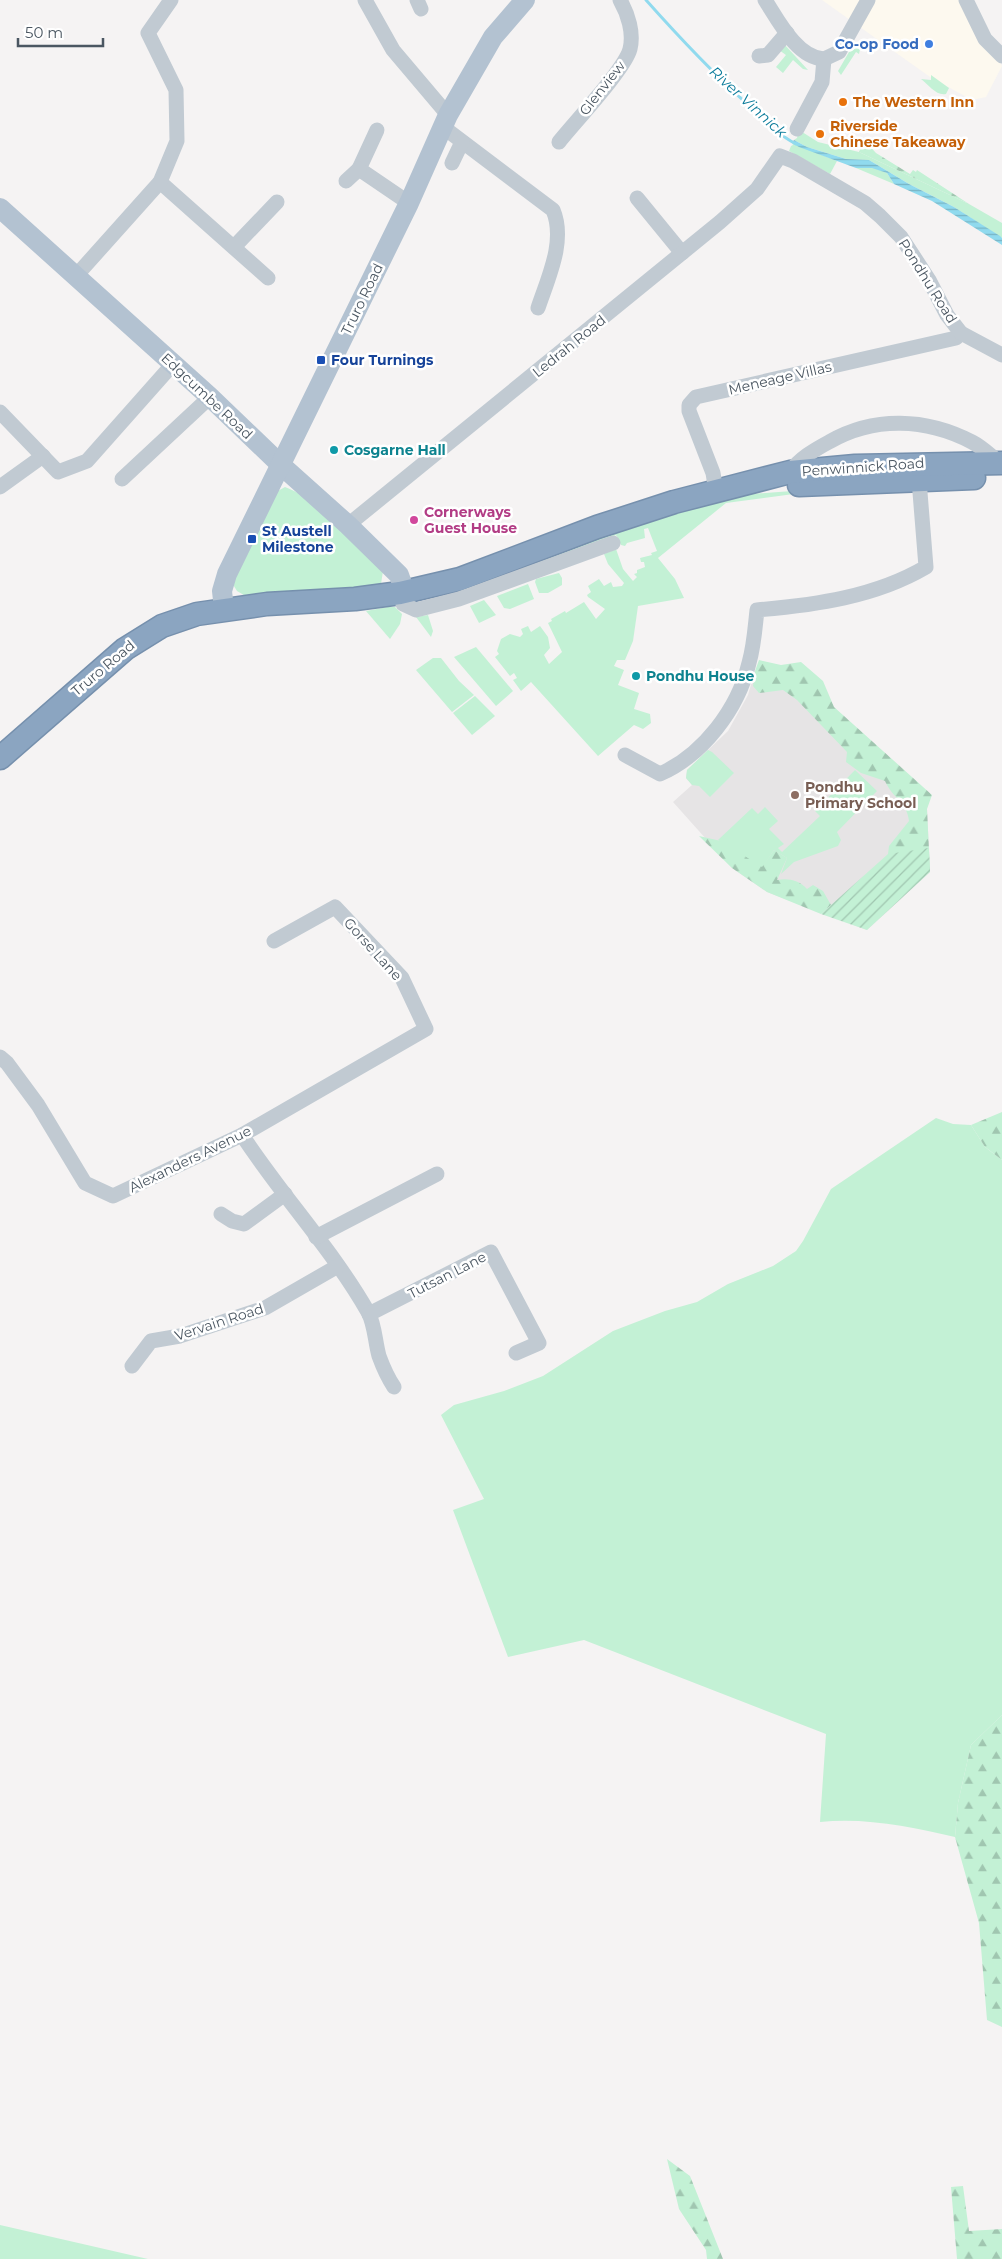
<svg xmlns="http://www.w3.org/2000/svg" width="1002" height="2259" font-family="Montserrat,sans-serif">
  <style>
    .commercial { fill: #fdf9ef }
    .education { fill: #e6e4e5 }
    .green { fill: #c3f1d5 }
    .forest { fill: url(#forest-firs) }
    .garden { fill: url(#garden-furrows) }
    .water { fill: url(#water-rules) }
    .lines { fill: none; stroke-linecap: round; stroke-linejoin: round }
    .stream { stroke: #90daee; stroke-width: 3 }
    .highway-casing { stroke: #7690ad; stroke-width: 25 }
    .minor { stroke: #c1cad2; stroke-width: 15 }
    .major { stroke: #b3c2d1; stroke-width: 20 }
    .highway { stroke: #8ba5c1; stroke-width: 22 }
    .shop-dot { fill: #3f7fe0; stroke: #fff; stroke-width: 2 }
    .food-dot { fill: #e8710a; stroke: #fff; stroke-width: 2 }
    .transit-dot { fill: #1a4fb4; stroke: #fff; stroke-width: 2 }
    .culture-dot { fill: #0f9aa8; stroke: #fff; stroke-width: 2 }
    .hotel-dot { fill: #d1479c; stroke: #fff; stroke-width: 2 }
    .education-dot { fill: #8d6e63; stroke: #fff; stroke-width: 2 }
    .labels { text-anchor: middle; stroke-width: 5; stroke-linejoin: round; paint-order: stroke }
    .shop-label { font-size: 14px; font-weight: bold; fill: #366cbe; stroke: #fff; text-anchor: end }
    .street-label { font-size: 14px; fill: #4a5661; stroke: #fff }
    .food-label { font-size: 14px; font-weight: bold; fill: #c56008; stroke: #fff; text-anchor: start }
    .transit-label { font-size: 14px; font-weight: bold; fill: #164399; stroke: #fff; text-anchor: start }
    .culture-label { font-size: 14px; font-weight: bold; fill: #0d838f; stroke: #fff; text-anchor: start }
    .hotel-label { font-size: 14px; font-weight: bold; fill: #b23c85; stroke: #fff; text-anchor: start }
    .education-label { font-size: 14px; font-weight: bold; fill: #785e54; stroke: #fff; text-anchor: start }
    .water-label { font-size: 15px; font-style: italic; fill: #0c7c9b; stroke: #fff }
  </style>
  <defs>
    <pattern id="forest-firs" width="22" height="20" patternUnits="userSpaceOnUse" patternTransform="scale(1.25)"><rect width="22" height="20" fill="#c3f1d5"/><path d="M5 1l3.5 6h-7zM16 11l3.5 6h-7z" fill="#a0c6b0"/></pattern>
    <pattern id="garden-furrows" width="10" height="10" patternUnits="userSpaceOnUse" patternTransform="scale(1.25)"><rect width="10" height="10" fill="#c3f1d5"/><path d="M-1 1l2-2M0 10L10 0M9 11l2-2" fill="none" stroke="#a0c6b0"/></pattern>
    <pattern id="water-rules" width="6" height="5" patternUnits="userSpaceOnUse" patternTransform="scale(1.25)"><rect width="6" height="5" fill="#90daee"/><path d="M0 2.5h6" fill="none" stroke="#78b4c4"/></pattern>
  </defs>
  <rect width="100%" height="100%" fill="#f5f3f3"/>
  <!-- commercial -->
  <polygon class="commercial" points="822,0 965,0 1002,66 986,97 972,100 930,77"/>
  <!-- education -->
  <polygon class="education" points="755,671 801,695 927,809 930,872 867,930 767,892 732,868 673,802 692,785 686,778 687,770 728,731 748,695"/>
  <!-- green -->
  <g class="green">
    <polygon points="784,44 808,70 803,69 793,60 783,73 776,67 786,55 779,50"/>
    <polygon points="856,48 860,49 859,54 856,52 841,75 838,71 849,52"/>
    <path d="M931 75 949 88 946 94C936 96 929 85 921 79L931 80Z"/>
    <polygon points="799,130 818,142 859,152 969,204 1002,223 1002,238 954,207 909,184 869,160 846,159 807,147 794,140 797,138"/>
    <polygon points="792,143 837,161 830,174 789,151 791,146 793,145"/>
    <polygon points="872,167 887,173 894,184 856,168"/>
    <path d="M285 487C322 501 356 543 383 571L381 584 373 588 249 598 237 591 232 583 274 493Z"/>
    <polygon points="846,487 726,503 658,558 675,579 684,598 638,606 633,641 625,660 617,660 614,666 624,670 618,685 639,693 634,709 650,714 651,723 643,729 634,725 598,756 531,682 521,691 513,680 517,678 514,673 510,676 495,657 499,654 497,651 501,639 510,634 520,637 523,634 521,629 528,626 531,632 540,626 548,637 550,648 544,655 549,664 562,652 548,623 552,621 551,619 565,611 566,613 584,602 596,619 605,609 588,597 587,595 591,592 588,586 599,579 604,586 611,582 613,587 622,586 624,583 608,564 604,554 616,549 623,569 633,581 637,577 634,574 637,573 637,570 645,567 644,562 641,562 640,558 652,555 651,553 657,551 648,528 644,529 645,538 627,543 625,546 621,545 616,535 515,573 514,570 595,540 594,537 690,506 751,494"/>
    <polygon points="559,573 562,578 562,585 548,593 539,593 535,582 536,579"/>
    <polygon points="528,584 534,599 510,609 504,608 497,596"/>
    <polygon points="484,600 496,615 479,623 470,606"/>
    <polygon points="388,607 395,607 402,614 400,624 390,639 366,611"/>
    <polygon points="428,615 433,631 431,637 416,617"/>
    <polygon points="476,647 513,691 496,706 454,657"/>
    <polygon points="433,658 441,658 459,681 474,695 452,712 416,670"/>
    <polygon points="475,696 495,716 472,735 453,713"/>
    <polygon points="708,750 712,752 734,773 710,797 699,786 692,785 686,778 687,770"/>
    <polygon points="855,770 877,791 837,832 841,840 838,846 794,862 781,874 787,858 774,850 762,868 718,840 752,808 758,814 765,807 778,821 769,829 784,844 778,848 782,852 820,816 815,811"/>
    <path d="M936 1118 953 1124 971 1125 985 1147 1002 1160V1715L971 1745 958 1803 955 1837C912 1827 865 1817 820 1822L826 1734 584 1640 508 1657 453 1510 484 1499 441 1415 454 1405 504 1391 543 1376 613 1331 665 1311 697 1302 728 1284 773 1266 796 1251 803 1241 831 1189Z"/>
    <polygon points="0,2225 148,2259 0,2259"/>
  </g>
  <!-- forest -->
  <g class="forest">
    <polygon points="864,140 876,153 910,174 913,170 916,172 917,170 969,204 859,152"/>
    <path d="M759 660 781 665 801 662 823 681 834 707 932 795 927 809 930 872 888 854 889 846 909 821C907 802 893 799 885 781L861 773 846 762 847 752 797 700 783 690 759 693 753 686 755 671Z"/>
    <path d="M699 836 721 841 762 867 774 850 787 858 777 880C788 878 799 880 807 889L813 885 823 891 831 905 821 914 767 892 732 868Z"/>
    <polygon points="1002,1112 1002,1160 985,1147 971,1125"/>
    <polygon points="1002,1715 1002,2027 987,2020 979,1923 955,1837 958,1803 971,1745"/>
    <polygon points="667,2159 690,2176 723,2259 707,2259 706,2250 679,2209"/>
    <polygon points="963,2186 969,2231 1002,2229 1002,2259 957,2259 951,2187"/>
  </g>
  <!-- garden -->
  <polygon class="garden" points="929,848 930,872 867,930 821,914 888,854"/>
  <!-- water -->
  <polygon class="water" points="794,140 807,147 846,159 869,160 909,184 954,207 1000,236 1002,238 1002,245 932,201 894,184 887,173 872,168 856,168 799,147 792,143"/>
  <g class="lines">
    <!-- stream -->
    <path class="stream" d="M646 0C678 36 710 70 746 103 762 118 777 134 796 144"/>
    <!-- highway casing -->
    <g class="highway-casing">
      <g id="highway">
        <polyline points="799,485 974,478"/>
        <polyline points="0,758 125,649 162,626 197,614 267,604 355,599 400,593 460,579 597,527 674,502 790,472 855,466 1002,463"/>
      </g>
    </g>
    <!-- minor -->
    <g class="minor">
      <polyline points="365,0 393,50 448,115"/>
      <polyline points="417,0 421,9"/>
      <path d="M765 0C778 20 797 58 824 59L839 52 868 0"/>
      <polyline points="966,0 985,39 1002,56"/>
      <polyline points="759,56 768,55 787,33"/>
      <path d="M443 127 553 210C566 241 548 278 538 308"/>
      <polyline points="797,129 822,82 824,59"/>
      <polyline points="377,130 359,169 409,203"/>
      <path d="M559 142C574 123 625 69 630 49 634 33 628 14 620 0"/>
      <polyline points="452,163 462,142"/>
      <polyline points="346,181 359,169"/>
      <polyline points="160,182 268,278"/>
      <polyline points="637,198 682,253"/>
      <polyline points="234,247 277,202"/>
      <polyline points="75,277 160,182 177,141 176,90 148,33 171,0"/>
      <polyline points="0,412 58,472 87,461 173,364"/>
      <path d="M790 472C799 459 814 450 829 442 874 416 926 418 972 442 982 447 991 456 1000 463"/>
      <polyline points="122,479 210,397"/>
      <polyline points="0,487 43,456"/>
      <polyline points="716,491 713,473 689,411 689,405 696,397 956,338 961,333"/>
      <polyline points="348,525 720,222 757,189 780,156 793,161 865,203 880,216 901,237 929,280 947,315 961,333 1002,355"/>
      <polyline points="400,593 403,604 416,610 459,599 613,543"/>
      <path d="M625 755 660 774C703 755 738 709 749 663 754 646 755 628 757 610 815 605 875 597 926 567L919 480"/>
      <polyline points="0,1057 7,1063 38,1105 85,1183 113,1196 242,1135 426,1029 402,978 335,907 274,941"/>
      <path d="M242 1135C282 1196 332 1249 368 1312 375 1325 375 1342 379 1356 383 1367 388 1378 394 1387"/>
      <polyline points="221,1214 232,1221 244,1224 285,1194"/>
      <polyline points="316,1237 437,1174"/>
      <polyline points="369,1314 491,1252 539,1343 516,1353"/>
      <polyline points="132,1366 151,1341 180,1336 265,1308 338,1266"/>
    </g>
    <!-- major -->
    <g class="major">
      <polyline points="0,208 210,397 282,466 348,525 399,575 405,592"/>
      <polyline points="224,609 222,591 227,574 409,203 448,115 493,37 525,0"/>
    </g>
    <!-- highway -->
    <use href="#highway" class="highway"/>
  </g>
  <!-- markers -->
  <circle class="shop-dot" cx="929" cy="44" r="5"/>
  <g class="food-dot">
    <circle cx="843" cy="102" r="5"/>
    <circle cx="820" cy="134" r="5"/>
  </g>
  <g class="transit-dot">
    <rect x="316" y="355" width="10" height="10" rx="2.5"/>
    <rect x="247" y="534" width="10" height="10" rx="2.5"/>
  </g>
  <g class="culture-dot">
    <circle cx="334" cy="450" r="5"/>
    <circle cx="636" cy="676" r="5"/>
  </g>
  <circle class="hotel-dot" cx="414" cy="520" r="5"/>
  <circle class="education-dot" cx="795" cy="795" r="5"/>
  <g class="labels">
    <!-- shop labels -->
    <g class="shop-label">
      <text x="919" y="49">Co-op Food</text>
    </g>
    <!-- street labels -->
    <g class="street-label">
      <text transform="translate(602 88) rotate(-52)" y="5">Glenview</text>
      <text transform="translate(928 281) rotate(58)" y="5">Pondhu Road</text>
      <text transform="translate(362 299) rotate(-64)" y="5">Truro Road</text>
      <text transform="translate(569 346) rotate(-39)" y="5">Ledrah Road</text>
      <text transform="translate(780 378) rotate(-13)" y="5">Meneage Villas</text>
      <text transform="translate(207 396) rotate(43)" y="5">Edgcumbe Road</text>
      <text transform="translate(863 467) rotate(-4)" y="5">Penwinnick Road</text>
      <text transform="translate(103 668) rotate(-40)" y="5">Truro Road</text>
      <text transform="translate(373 949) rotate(48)" y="5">Gorse Lane</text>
      <text transform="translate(190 1159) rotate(-26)" y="5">Alexanders Avenue</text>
      <text transform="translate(447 1275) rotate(-27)" y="5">Tutsan Lane</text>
      <text transform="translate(219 1322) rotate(-18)" y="5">Vervain Road</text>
    </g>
    <!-- food labels -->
    <g class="food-label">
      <text x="853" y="107">The Western Inn</text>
      <text x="830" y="131">Riverside<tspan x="830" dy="16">Chinese Takeaway</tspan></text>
    </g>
    <!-- transit labels -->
    <g class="transit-label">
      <text x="331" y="365">Four Turnings</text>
      <text x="262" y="536">St Austell<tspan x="262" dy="16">Milestone</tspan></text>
    </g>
    <!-- culture labels -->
    <g class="culture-label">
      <text x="344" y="455">Cosgarne Hall</text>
      <text x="646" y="681">Pondhu House</text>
    </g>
    <!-- hotel labels -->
    <g class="hotel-label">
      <text x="424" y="517">Cornerways<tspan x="424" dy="16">Guest House</tspan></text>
    </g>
    <!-- education labels -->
    <g class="education-label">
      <text x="805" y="792">Pondhu<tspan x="805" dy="16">Primary School</tspan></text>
    </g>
    <!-- water labels -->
    <g class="water-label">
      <text transform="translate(748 102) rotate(42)" y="5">River Vinnick</text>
    </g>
  </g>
  <!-- scale -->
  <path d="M18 38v8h85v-8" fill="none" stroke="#4a5661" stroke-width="2.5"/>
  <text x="25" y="38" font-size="15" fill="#4a5661" stroke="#ffffff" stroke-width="4" paint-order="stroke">50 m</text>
</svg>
